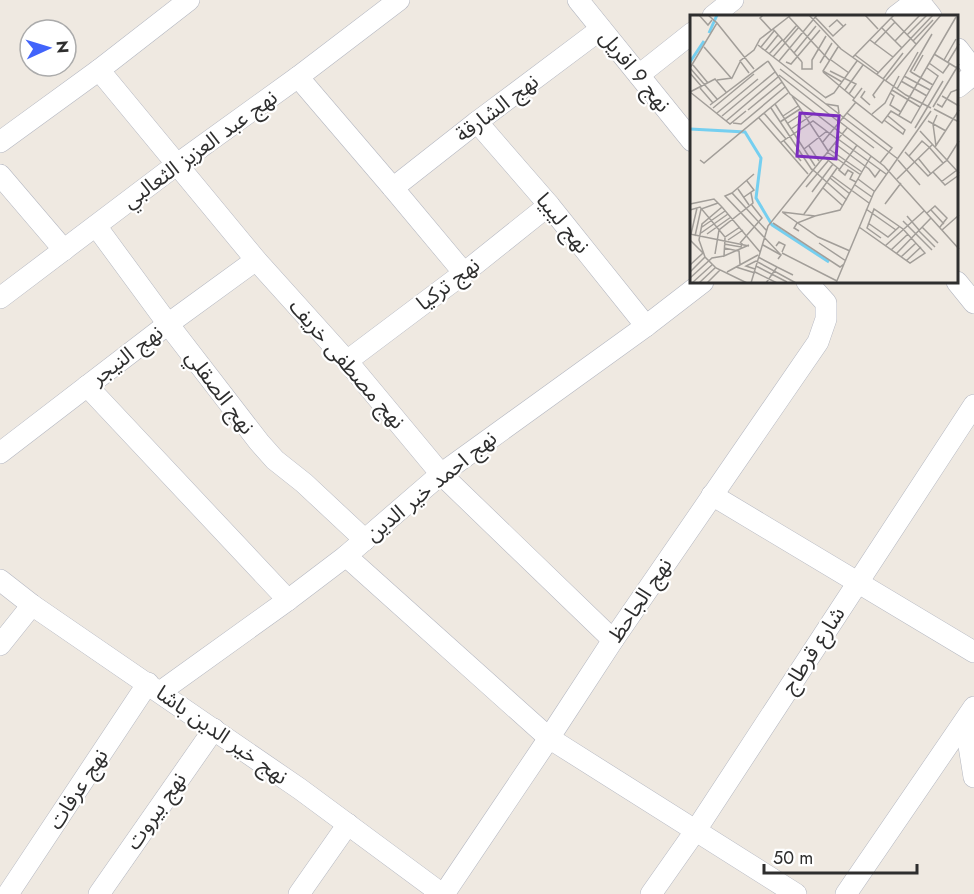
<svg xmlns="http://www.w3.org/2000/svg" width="974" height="894" font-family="Jost,'Noto Sans Arabic',sans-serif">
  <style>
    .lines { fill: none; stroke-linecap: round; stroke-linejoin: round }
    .minor-casing { stroke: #b4b7c1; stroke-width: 22 }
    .minor { stroke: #fff; stroke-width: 21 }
    .labels { text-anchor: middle; stroke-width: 4.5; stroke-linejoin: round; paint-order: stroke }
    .street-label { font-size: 21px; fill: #2e2e2e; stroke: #fff }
    .inset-river { fill: none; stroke: #75cff0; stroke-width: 3 }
    .inset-road { fill: none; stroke: #a29e99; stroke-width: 1.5 }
    .view { fill: #7b2cbf; fill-opacity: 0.15; stroke: #7b2cbf; stroke-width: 3 }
    .inset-edge { fill: none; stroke: #2e2e2e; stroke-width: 3 }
  </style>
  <rect width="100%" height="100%" fill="#efe9e1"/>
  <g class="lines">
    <!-- minor casing -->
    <g class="minor-casing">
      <g id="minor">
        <polyline points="578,0 692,141"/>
        <polyline points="918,0 931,16"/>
        <polyline points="713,16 733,0"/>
        <polyline points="896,16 917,0"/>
        <polyline points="958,49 974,70"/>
        <polyline points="99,70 256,260 347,361 441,474 613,640"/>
        <polyline points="639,75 692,33"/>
        <polyline points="298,77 393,188 464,273"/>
        <polyline points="958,87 974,74"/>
        <polyline points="477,122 549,205 646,326"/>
        <polyline points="0,142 99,70 189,0"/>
        <polyline points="0,175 64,250"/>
        <polyline points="393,188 477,122 601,29"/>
        <polyline points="96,226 168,324 259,442 275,460 304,483 365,540"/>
        <polyline points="957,282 974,303"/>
        <polyline points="0,298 176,165 298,77 399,0"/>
        <polyline points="347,361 464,273 549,205"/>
        <polyline points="87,386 288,600"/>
        <polyline points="0,453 168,324 256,260"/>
        <polyline points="712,495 974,652"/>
        <polyline points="346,556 549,738 796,894"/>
        <polyline points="0,580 32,605 300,789 442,894"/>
        <polyline points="0,645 32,605"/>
        <polyline points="160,692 288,600 346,556 441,474 646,326 703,282"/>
        <polyline points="965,721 974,777"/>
        <polyline points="8,894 148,683"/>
        <polyline points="99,894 214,729"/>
        <polyline points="299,894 348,824"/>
        <polyline points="444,894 549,738 613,640 818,342 826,319 826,303 807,282"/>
        <polyline points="651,894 696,830 974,405"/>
        <polyline points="846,894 974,707"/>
      </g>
    </g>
    <!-- minor -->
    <use href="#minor" class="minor"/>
  </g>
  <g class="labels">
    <!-- street labels -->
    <g class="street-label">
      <text transform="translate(635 71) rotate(51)" y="7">نهج 9 افريل</text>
      <text transform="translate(497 108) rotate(-37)" y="7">نهج الشارقة</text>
      <text transform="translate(200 149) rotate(-36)" y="7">نهج عبد العزيز الثعالبي</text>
      <text transform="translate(563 223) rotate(51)" y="7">نهج ليبيا</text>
      <text transform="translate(448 284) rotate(-37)" y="7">نهج تركيا</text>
      <text transform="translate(127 355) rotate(-37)" y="7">نهج النيجر</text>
      <text transform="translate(347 364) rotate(49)" y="7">نهج مصطفى خريف</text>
      <text transform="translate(220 392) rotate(53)" y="7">نهج الصقلي</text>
      <text transform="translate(431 486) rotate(-39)" y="7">نهج احمد خير الدين</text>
      <text transform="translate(640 600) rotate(-56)" y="7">نهج الجاحظ</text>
      <text transform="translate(813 650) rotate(-57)" y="7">شارع قرطاج</text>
      <text transform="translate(222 735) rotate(35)" y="7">نهج خير الدين باشا</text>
      <text transform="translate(78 789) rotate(-57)" y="7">نهج عرفات</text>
      <text transform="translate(156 811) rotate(-55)" y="7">نهج بيروت</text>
    </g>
  </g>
  <!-- overview -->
  <g transform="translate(690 15)">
    <rect width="268" height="268" fill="#efe9e1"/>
    <path class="inset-river" d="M19 18 27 0M0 47 14 26M0 114 55 117 71 143 66 183 82 210 139 247"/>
    <path class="inset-road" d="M9 0 18 10 22 5M73 0 70 3 81 15M119 0 151 34 216 80 241 93M175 0 188 14M99 2 140 46M125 2 143 21 156 9M201 3 226 29M27 8 64 54M139 12 147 5 153 11M191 12 212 33M83 14 112 47M217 20 237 0M180 25 203 42M93 26 107 10M205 26 230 0M223 26 243 5M184 29 205 7M68 30 136 83M14 32 42 64M71 32 84 16M148 32 133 56 152 67M75 36 88 20M104 38 126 11M79 39 92 25M244 39 267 53M165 40 189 58M83 42 109 12M163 42 204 0M141 45 159 58M254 45 266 24M78 46 100 79 194 151 269 234M89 46 127 0M96 47 101 49 130 15M112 47V54H122V45L136 21M258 47 269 29M130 48 142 28M239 48 253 58 260 48M3 50 18 68M0 53 27 8 18 0M0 53 27 84M90 54 208 144M140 56 166 69 159 79M224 56 233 40M133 57 164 83M220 57 242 19M221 57 243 70M0 58 12 72M59 58 50 46 64 35 70 24 101 0M187 59 243 0M89 60 149 107M214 61 240 75M193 64 213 38M27 65 42 63 50 47M196 65 251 0M211 66 237 81M10 73 23 88M172 73 163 85 192 108 201 96 221 108 248 61 237 53M207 74 228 37M155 75 173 50M202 75 230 92M175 76 171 82 180 90M36 77 25 64 0 77 40 109 56 96M200 78 204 81 200 90 211 97M102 81 138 136M252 81 269 91M135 83 144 78 167 46M185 83 183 80 194 65M85 89 125 151M136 89 148 91 149 98M247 89 252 92 261 77 269 74M20 90 78 46M243 92 269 49M23 93 64 59M81 93 122 155M244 94 269 107M58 95 92 67M27 98 68 64M74 98 96 124M157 98 202 133 190 148M182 99 195 88 209 61M209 100 266 2M32 101 85 57M93 101 108 91M69 103 118 159M194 105 213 119 215 115 198 101M36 106 88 62M238 106 256 116M90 107 110 94M150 107 184 133M43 108 51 109 95 72M98 108 113 98M225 113 253 66M101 114 125 98M230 116 269 158M148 124 196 159M94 126 111 146M90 128 123 106 147 124M132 128 166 87M144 128 179 154M119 131 129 146M246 131 243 109 247 100M239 132 253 148M245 132 269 95M114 134 137 116M139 134 172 157M137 137 171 160M215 137 238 161 257 145 269 126M133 141 149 154M219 141 232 126 239 132M228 143 241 159M10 145 14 148 98 78M208 145 230 170M122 154 157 185M179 154 185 162 190 155M243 157 255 170 269 160M142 161 179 188M140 163 160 179M168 164 184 176M207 164 243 129M166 167 160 164 163 158 158 155 155 160 149 155 167 130M251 167 267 155M165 170 182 182M116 172 138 146M133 173 153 191M48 174 59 190M122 177 143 149M42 178 64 159M54 182 64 175 57 166M0 189 24 184 32 192M195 189 211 168M176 194 206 215M0 195 10 192 35 222 50 212M241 195 254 209M92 197 125 201 150 195 181 141M92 197 128 222 160 236M237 198 245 191 257 203 250 212M114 199 147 153M217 201 229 215M213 206 242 235M83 208 150 252 154 249M178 208 198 222 209 212M12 212 35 196M169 212 220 248 235 238 213 214 184 194 177 213 191 223M232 212 248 228M252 215 269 200M77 216 42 178 35 181 91 240M109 216 104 213 107 208 125 201M229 216 245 232M11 218 38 199M0 219 59 231M1 219 7 193M17 219 41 202M5 221 11 194 28 188M35 223 34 241 59 230M0 225 13 238 0 250M38 225 53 215M50 228 72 203 61 189M129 228 156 246M34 229 51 232 52 228M73 230 91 240 88 244M86 231 89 227 95 230 92 237M195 231 234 196M34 233 49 236 50 249M201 235 218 219M92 238 147 266M25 239 29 215 63 188 61 178M206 239 241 203M68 242 87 252M211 242 226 228M66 246 106 268M216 246 231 232M66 251 97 267M46 252 65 258M65 254 56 251 66 246M0 257 15 242M37 257 68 240M65 257 87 268M0 263 22 243 34 241M2 268 23 249M9 268 26 252M17 268 30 255M57 268 26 253 15 242 9 225 12 209 32 192 70 237M61 268 78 211 157 113M76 268 87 252 103 260M146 268 184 177 241 96"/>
    <path class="view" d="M110 98 149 101 146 144 107 141Z"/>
    <rect width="268" height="268" class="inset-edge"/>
  </g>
  <!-- north arrow -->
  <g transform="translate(48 48) rotate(86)"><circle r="28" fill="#ffffff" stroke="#ababab" stroke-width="1.5"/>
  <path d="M0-4.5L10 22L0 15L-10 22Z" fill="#4264fb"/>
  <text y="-9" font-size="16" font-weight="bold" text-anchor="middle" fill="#2e2e2e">N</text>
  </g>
  <!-- scale -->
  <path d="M764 864v9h153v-9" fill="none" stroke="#2e2e2e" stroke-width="3"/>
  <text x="773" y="864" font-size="18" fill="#2e2e2e" stroke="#ffffff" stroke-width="4.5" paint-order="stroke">50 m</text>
</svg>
